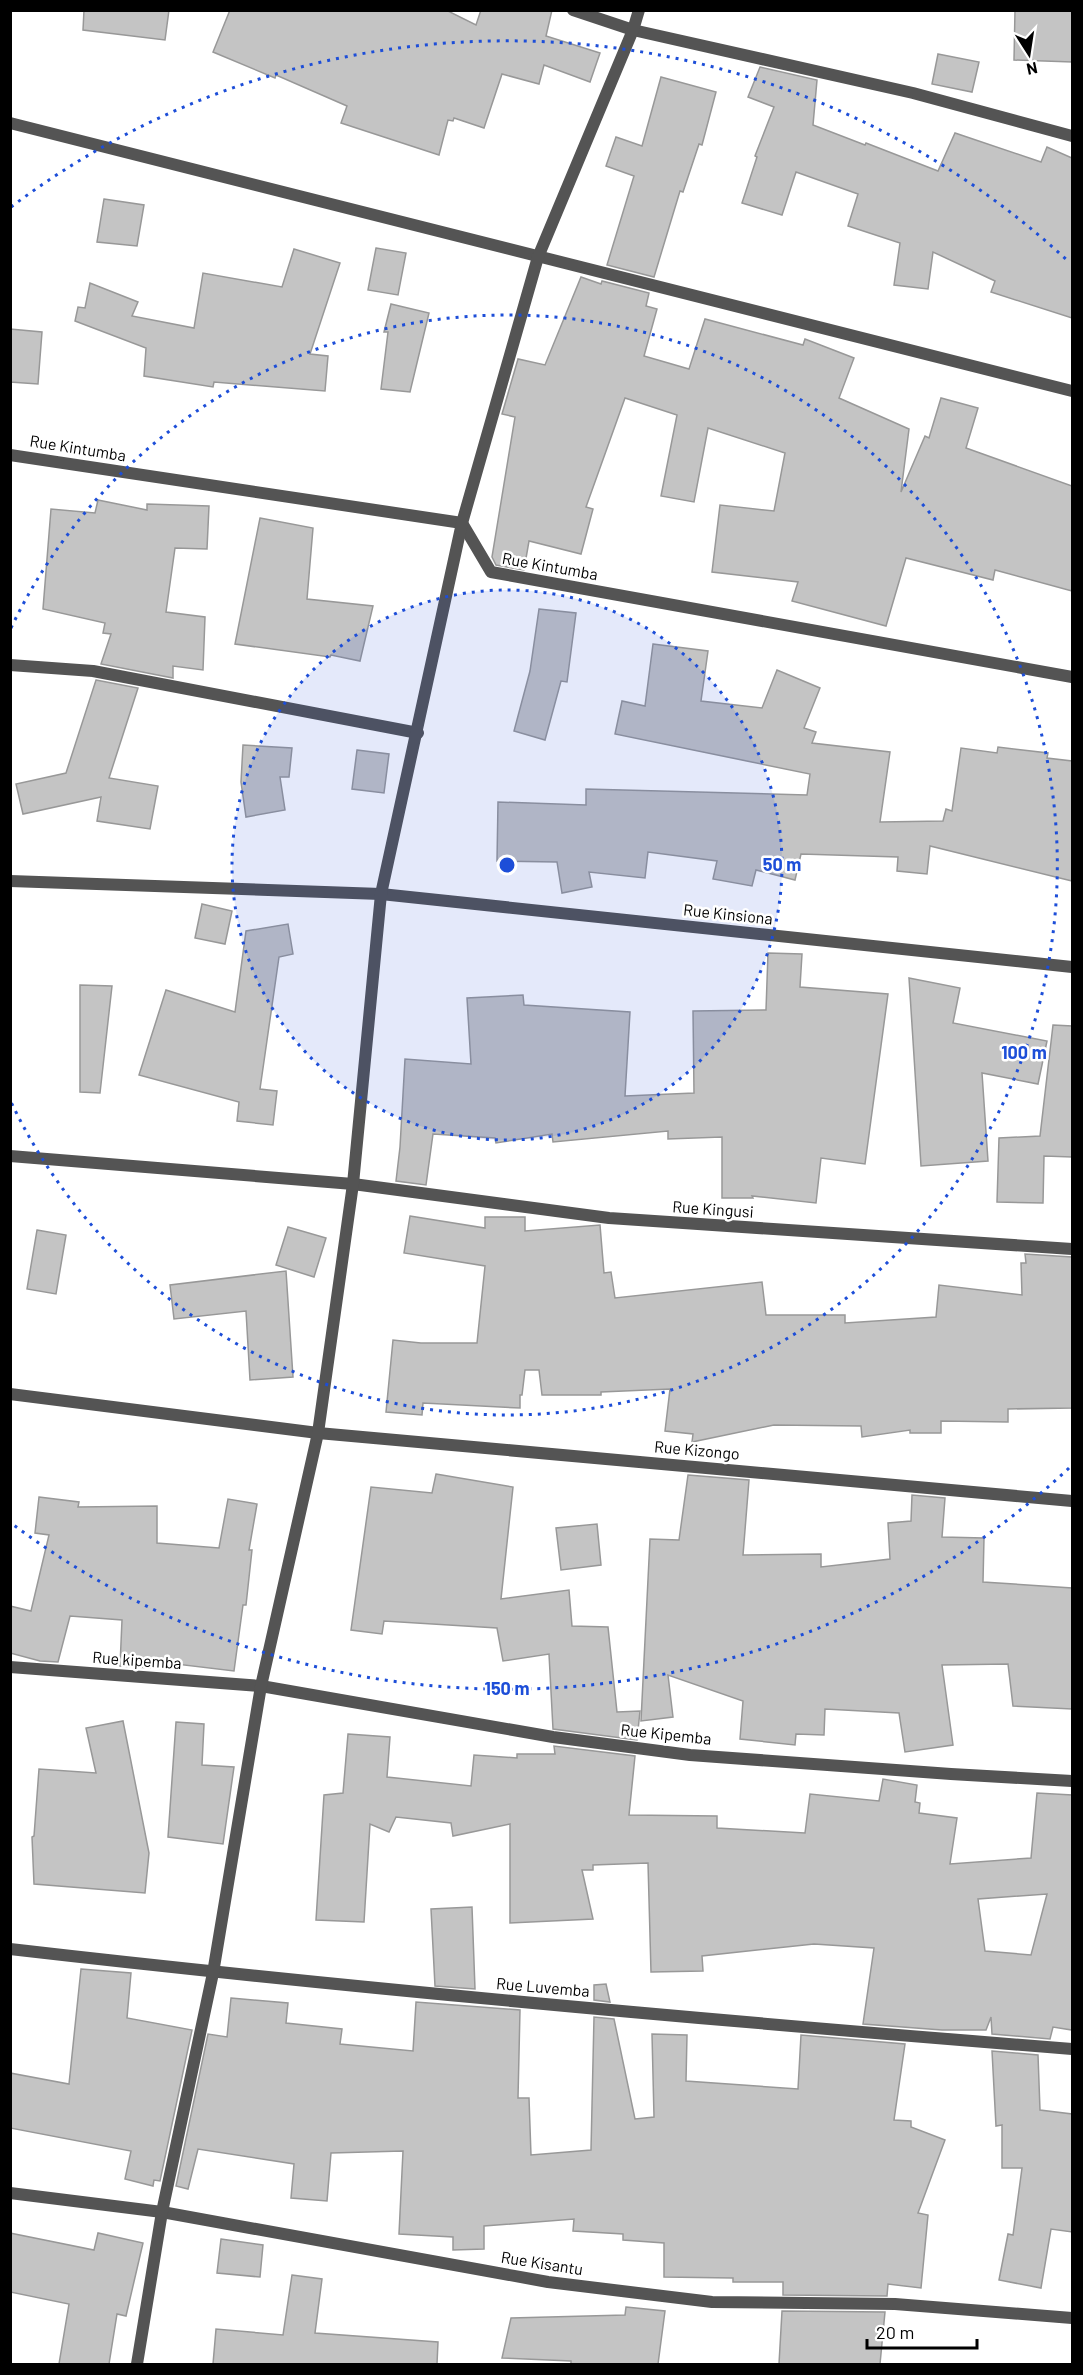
<svg xmlns="http://www.w3.org/2000/svg" width="1083" height="2375" font-family="Barlow,sans-serif">
  <style>
    .building { fill: #c4c4c4; stroke: #989898; stroke-width: 1.5; fill-rule: evenodd }
    .lines { fill: none; stroke-linecap: round; stroke-linejoin: round }
    .minor { stroke: #545454; stroke-width: 12 }
    .ring { fill: none; stroke: #1d4ed8; stroke-width: 3; stroke-dasharray: 3 6 }
    .labels { text-anchor: middle; stroke-width: 5; stroke-linejoin: round; paint-order: stroke }
    .street-label { font-size: 16px; fill: #000; stroke: #fff }
    .centre { fill: #1d4ed8; stroke: #fff; stroke-width: 3 }
    .ring-label { font-size: 18px; text-anchor: middle; font-weight: bold; fill: #1d4ed8; stroke: #fff; stroke-width: 5; stroke-linejoin: round; paint-order: stroke }
  </style>
  <rect width="100%" height="100%" fill="#fff"/>
  <!-- building -->
  <g class="building">
    <polygon points="84,10 169,10 165,40 83,30"/>
    <polygon points="230,10 446,10 476,25 481,10 552,10 546,36 600,53 590,82 544,65 539,84 502,74 484,128 454,118 453,121 448,120 439,155 341,123 347,106 276,75 275,78 213,52"/>
    <polygon points="1015,10 1072,10 1072,62 1014,60"/>
    <polygon points="938,54 979,62 972,92 932,84"/>
    <polygon points="760,67 817,80 813,125 865,145 866,143 938,171 955,133 1041,162 1047,147 1072,158 1072,318 991,292 995,281 933,252 928,289 894,285 900,243 848,226 858,194 796,172 782,215 742,203 757,157 755,156 774,107 748,97"/>
    <polygon points="661,77 716,92 702,145 699,144 683,192 680,191 654,277 607,265 634,176 606,166 616,137 642,146"/>
    <polygon points="104,199 144,205 137,246 97,242"/>
    <polygon points="376,248 406,253 398,295 368,290"/>
    <polygon points="294,249 340,263 310,354 328,356 325,391 214,382 213,387 144,376 146,348 75,321 78,307 85,308 90,283 138,302 132,316 194,328 203,273 282,287"/>
    <polygon points="581,277 601,284 602,281 649,293 646,306 657,309 644,356 689,369 705,319 803,345 805,339 854,358 839,398 909,429 901,492 925,436 929,438 941,398 978,408 966,448 1072,486 1072,591 995,570 993,580 906,558 886,626 792,601 798,582 712,572 720,505 774,511 785,453 708,428 694,502 661,496 677,415 625,398 586,507 593,509 581,554 529,541 524,570 496,565 492,557 515,417 502,414 518,359 545,365"/>
    <polygon points="391,304 429,313 410,392 381,389 388,332 384,332"/>
    <polygon points="10,329 42,332 38,384 10,382"/>
    <polygon points="98,500 147,510 147,504 209,506 207,549 175,548 166,612 205,617 203,670 173,666 173,678 101,664 111,634 103,633 105,623 43,609 51,509 95,513"/>
    <polygon points="260,518 313,528 307,599 373,606 360,661 331,655 330,657 235,644"/>
    <polygon points="539,609 576,613 567,682 561,681 545,740 514,731 530,671"/>
    <polygon points="653,644 708,651 701,701 762,708 777,670 820,688 804,728 816,732 812,743 890,752 880,822 943,821 946,809 952,811 961,748 997,753 998,747 1048,753 1047,758 1072,761 1072,881 930,846 927,874 897,871 898,857 801,854 795,880 756,870 752,886 713,879 717,861 648,852 645,878 589,872 592,887 562,893 557,862 497,861 498,802 586,805 586,789 807,795 810,774 615,734 622,701 645,706"/>
    <polygon points="96,680 138,688 109,778 158,786 150,829 97,821 101,797 23,814 16,784 66,773"/>
    <polygon points="243,745 292,748 289,777 280,777 285,810 246,817 241,782"/>
    <polygon points="357,750 389,754 384,793 352,789"/>
    <polygon points="202,904 232,911 225,944 195,938"/>
    <polygon points="288,924 293,954 279,957 260,1089 277,1091 273,1125 237,1121 239,1102 139,1075 166,990 235,1012 246,931"/>
    <polygon points="768,953 802,954 800,987 888,994 865,1164 821,1158 816,1203 752,1196 753,1198 722,1198 722,1137 668,1139 668,1131 553,1142 552,1134 496,1143 495,1138 433,1134 426,1185 396,1181 400,1147 405,1059 471,1064 467,998 523,995 524,1005 630,1012 625,1096 694,1093 693,1011 766,1010"/>
    <polygon points="909,978 960,988 953,1023 1047,1041 1038,1084 982,1073 988,1161 921,1166"/>
    <polygon points="80,985 112,986 100,1093 80,1092"/>
    <polygon points="1053,1025 1072,1026 1072,1157 1044,1156 1043,1203 997,1202 999,1138 1040,1136"/>
    <polygon points="410,1216 485,1228 485,1217 525,1217 525,1231 600,1225 604,1273 611,1272 615,1298 762,1282 766,1315 845,1315 845,1323 936,1317 939,1285 1022,1295 1021,1263 1026,1263 1025,1254 1072,1257 1072,1408 1008,1409 1008,1422 941,1421 941,1433 910,1433 910,1430 862,1437 861,1426 774,1425 692,1442 693,1434 665,1431 670,1389 601,1392 601,1395 542,1395 539,1370 525,1370 522,1395 520,1395 520,1408 423,1403 422,1415 386,1412 393,1340 421,1343 477,1343 485,1266 404,1253"/>
    <polygon points="288,1227 326,1238 314,1277 276,1265"/>
    <polygon points="37,1230 66,1235 56,1294 27,1289"/>
    <polygon points="286,1271 293,1377 250,1380 246,1311 174,1319 170,1285"/>
    <polygon points="436,1474 513,1487 501,1599 569,1590 572,1626 608,1627 617,1712 640,1711 637,1740 553,1729 549,1654 503,1661 497,1628 384,1621 382,1634 351,1630 371,1487 432,1493"/>
    <polygon points="688,1475 749,1480 743,1555 821,1554 821,1567 890,1559 888,1523 911,1521 912,1495 945,1498 942,1537 984,1538 983,1582 1072,1588 1072,1709 1013,1706 1008,1664 942,1665 953,1745 905,1752 899,1713 825,1709 824,1735 796,1734 795,1745 740,1739 743,1701 668,1675 673,1717 641,1721 650,1539 679,1540"/>
    <polygon points="39,1497 79,1502 78,1507 157,1506 157,1543 219,1548 228,1499 257,1504 249,1550 252,1550 246,1605 243,1605 234,1671 168,1663 168,1669 120,1666 122,1620 70,1616 58,1662 40,1661 10,1653 10,1606 31,1611 49,1535 35,1533"/>
    <polygon points="597,1524 601,1565 561,1570 556,1528"/>
    <polygon points="123,1721 149,1853 145,1893 34,1884 32,1837 34,1836 39,1769 96,1773 86,1728"/>
    <polygon points="176,1722 204,1724 202,1765 234,1767 223,1844 168,1837"/>
    <path d="M348 1734 390 1737 387 1777 471 1786 474 1755 517 1758V1754H555L554 1746 635 1756 629 1815 717 1816V1828L805 1833 810 1794 879 1801 883 1779 917 1785 915 1802 920 1803 919 1813 957 1818 950 1864 1031 1858 1037 1793 1072 1795V2030L1053 2027 1050 2039 992 2034 991 2017 986 2030H942L863 2024 874 1948 814 1944 702 1956 703 1971 651 1972 648 1863 593 1865V1870H582L593 1919 510 1923V1824L453 1836 451 1823 396 1817 389 1832 370 1824 364 1922 316 1920 324 1795 343 1793ZM1047 1894 1031 1955 985 1951 978 1899Z"/>
    <polygon points="472,1907 475,1989 435,1986 431,1909"/>
    <polygon points="81,1969 131,1973 127,2018 192,2030 160,2181 154,2180 153,2186 125,2179 131,2151 10,2128 10,2073 69,2084"/>
    <polygon points="606,1984 610,2002 594,2000 594,1985"/>
    <polygon points="231,1998 288,2003 286,2023 342,2029 340,2044 413,2051 416,2002 520,2010 518,2098 529,2098 531,2155 591,2150 594,2017 614,2019 635,2119 654,2117 652,2034 687,2035 686,2081 798,2089 801,2035 905,2044 894,2120 911,2121 911,2127 945,2140 918,2213 928,2215 921,2288 888,2284 887,2296 783,2295 783,2282 733,2282 733,2278 664,2277 664,2243 623,2240 623,2234 573,2231 574,2219 484,2226 484,2249 453,2250 453,2237 399,2234 403,2151 331,2153 327,2201 291,2198 294,2164 198,2149 188,2189 176,2186 208,2034 227,2037"/>
    <polygon points="992,2051 1038,2055 1040,2110 1072,2114 1072,2232 1051,2229 1041,2288 999,2280 1008,2234 1013,2235 1022,2168 1002,2168 1002,2125 996,2126"/>
    <polygon points="10,2233 94,2250 98,2233 143,2243 126,2316 117,2314 109,2364 59,2364 69,2304 10,2292"/>
    <polygon points="221,2239 263,2245 260,2277 217,2273"/>
    <polygon points="292,2275 322,2279 315,2333 438,2342 437,2364 213,2364 216,2329 283,2335"/>
    <polygon points="626,2307 665,2311 658,2364 571,2364 571,2361 502,2358 511,2318 625,2315"/>
    <polygon points="782,2311 885,2312 880,2364 779,2364"/>
  </g>
  <g class="lines">
    <!-- minor -->
    <g class="minor">
      <polyline points="573,10 633,30 913,93 1072,136"/>
      <polyline points="10,123 1072,391"/>
      <polyline points="10,455 462,523 491,572 1072,677"/>
      <polyline points="10,665 93,671 418,733"/>
      <polyline points="10,881 381,894 1072,967"/>
      <polyline points="10,1156 353,1184 609,1218 1072,1249"/>
      <polyline points="10,1394 318,1433 1072,1501"/>
      <polyline points="10,1667 261,1686 553,1737 690,1755 951,1774 1072,1781"/>
      <path d="M10 1949C364 1990 718 2021 1072 2049"/>
      <polyline points="10,2193 162,2212 548,2282 712,2302 895,2304 1072,2318"/>
      <polyline points="137,2364 162,2212 213,1973 261,1686 318,1433 353,1184 381,894 462,523 538,257 633,30 639,10"/>
    </g>
  </g>
  <!-- distance rings -->
  <circle cx="507" cy="865" r="275" fill="#1d4ed8" fill-opacity=".12"/>
  <g class="ring">
    <circle cx="507" cy="865" r="275"/>
    <path d="M11 628A550 550 0 1 1 11 1102"/>
    <path d="M1069 1468A824 824 0 0 1 11 1523M11 207A824 824 0 0 1 1069 262"/>
  </g>
  <g class="labels">
    <!-- street labels -->
    <g class="street-label">
      <text transform="translate(78 448) rotate(9)" y="6">Rue Kintumba</text>
      <text transform="translate(550 566) rotate(10)" y="6">Rue Kintumba</text>
      <text transform="translate(728 914) rotate(6)" y="6">Rue Kinsiona</text>
      <text transform="translate(713 1209) rotate(4)" y="6">Rue Kingusi</text>
      <text transform="translate(697 1450) rotate(5)" y="6">Rue Kizongo</text>
      <text transform="translate(137 1660) rotate(4)" y="6">Rue kipemba</text>
      <text transform="translate(666 1734) rotate(6)" y="6">Rue Kipemba</text>
      <text transform="translate(543 1987) rotate(5)" y="6">Rue Luvemba</text>
      <text transform="translate(542 2263) rotate(9)" y="6">Rue Kisantu</text>
    </g>
  </g>
  <circle cx="507" cy="865" r="9" class="centre"/>
  <g class="ring-label">
    <text x="782" y="871">50 m</text>
    <text x="1024" y="1059">100 m</text>
    <text x="507" y="1695">150 m</text>
  </g>
  <!-- border -->
  <rect width="1083" height="2375" fill="none" stroke="#000000" stroke-width="24"/>
  <!-- north arrow -->
  <g transform="translate(1029 54) rotate(168)" stroke="#ffffff" stroke-width="4.5" paint-order="stroke">
  <path d="M0-4.5L10 22L0 15L-10 22Z" fill="#000000"/>
  <text y="-9" font-size="16" font-weight="bold" text-anchor="middle" fill="#000000">N</text>
  </g>
  <!-- scale -->
  <path d="M867 2339v9h110v-9" fill="none" stroke="#000000" stroke-width="3"/>
  <text x="876" y="2339" font-size="18" fill="#000000" stroke="#ffffff" stroke-width="4.5" paint-order="stroke">20 m</text>
</svg>
